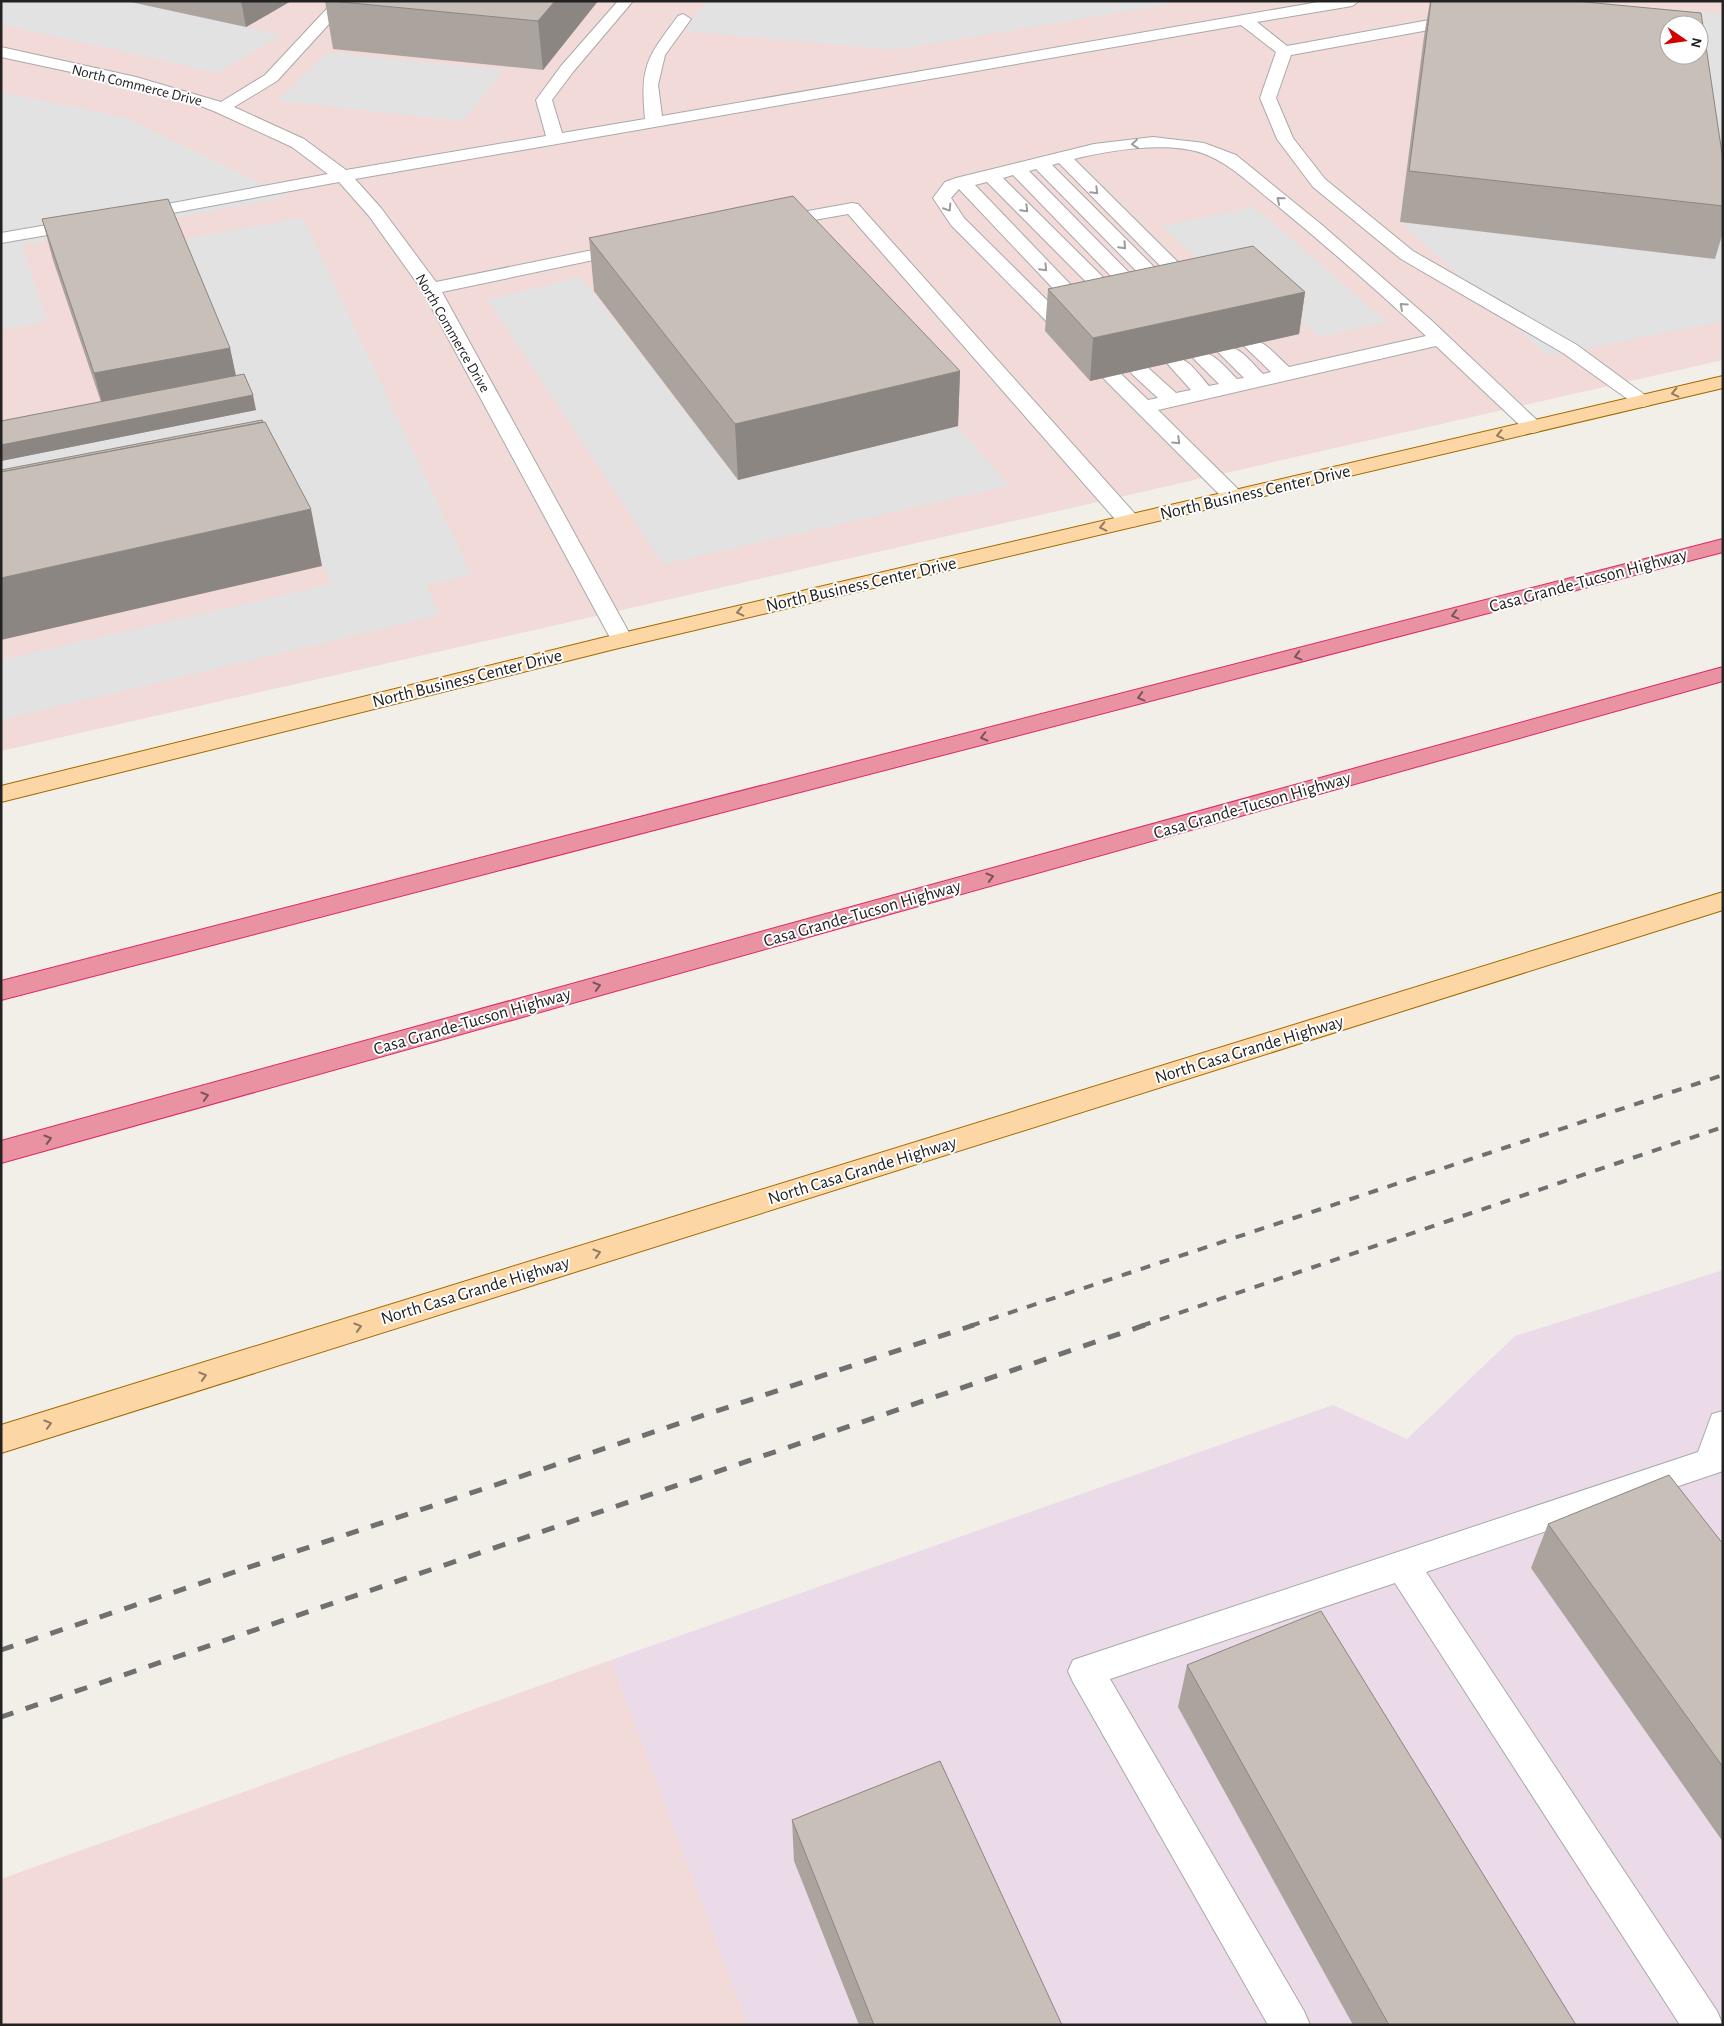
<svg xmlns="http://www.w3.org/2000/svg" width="1724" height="2026" font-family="'Alegreya Sans',sans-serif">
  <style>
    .commercial { fill: #f2dad9; fill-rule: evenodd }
    .industrial { fill: #ebdbe8 }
    .parking { fill: #e2e2e2 }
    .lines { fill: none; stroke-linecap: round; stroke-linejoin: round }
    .minor-casing { stroke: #a9a9a9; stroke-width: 2 }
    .major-casing { stroke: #a06b00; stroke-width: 2 }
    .highway-casing { stroke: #dc2a67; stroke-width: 2 }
    .minor { fill: #fff; fill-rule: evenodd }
    .major { fill: #fcd6a4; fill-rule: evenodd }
    .highway { fill: #e892a2; fill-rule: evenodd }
    .rail-far1 { stroke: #707070; stroke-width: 4; stroke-dasharray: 10 10; stroke-linecap: butt }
    .rail { stroke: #707070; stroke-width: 5; stroke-dasharray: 13 13; stroke-linecap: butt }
    .wall { fill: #aba49e }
    .shaded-wall { fill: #8b8681 }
    .building { fill: #c7bfb8; stroke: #8b8681; fill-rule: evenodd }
    .oneway { stroke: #9c9c9c }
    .oneway2 { stroke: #8f7c63 }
    .oneway3 { stroke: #7b545c }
    .labels { text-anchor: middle; stroke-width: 4; stroke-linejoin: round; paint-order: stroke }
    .far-street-label { font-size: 15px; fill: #222; stroke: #fff }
    .street-label { font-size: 18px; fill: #222; stroke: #fff }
  </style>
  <rect width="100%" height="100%" fill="#f2efe9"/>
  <!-- commercial -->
  <g class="commercial">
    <path d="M1 1H1723V360L1 751ZM1669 25H1699V55H1669Z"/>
    <polygon points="611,1660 748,2025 1,2025 1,1879"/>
  </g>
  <!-- industrial -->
  <polygon class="industrial" points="1723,1270 1723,2025 748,2025 611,1660 1333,1405 1407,1439 1515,1336"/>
  <!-- parking -->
  <g class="parking">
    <polygon points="1,1 126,1 281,35 218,73 1,24"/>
    <polygon points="706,1 1171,1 1170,4 893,50 685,31"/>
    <polygon points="1483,1 1576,1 1723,14 1723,321 1548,356 1400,222 1715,259 1699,55 1699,25 1669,25"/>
    <polygon points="327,52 505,70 463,121 278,101"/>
    <polygon points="1,92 127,118 289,197 22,245 47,321 1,330"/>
    <polygon points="1254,207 1387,322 1319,337 1248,272 1219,278 1161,226"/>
    <polygon points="303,218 472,575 426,585 440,615 1,720 1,660 332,584 277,477 1,517 1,437 239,391 177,240"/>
    <polygon points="581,277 738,480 958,426 1009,486 663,564 488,300"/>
  </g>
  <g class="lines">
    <!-- minor casing -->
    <g class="minor-casing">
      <g id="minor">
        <path d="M334 1H350L277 81 234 107 304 139 346 170 546 136 536 100 561 66 618 1H633L573 72 552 100 562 133 645 119C640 65 647 58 678 16L683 14 691 19 665 55 658 85 662 116 1324 1H1359L1352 6 1257 22 1287 46 1462 14 1467 16 1470 19 1467 22 1462 24 1291 55 1276 98 1293 138 1325 179 1413 251 1577 345 1653 401 1650 405 1643 407 1636 405 1563 353 1401 259 1313 187 1277 139 1260 98 1276 52 1241 25 355 179 381 208 436 282 627 243 633 244 636 248 633 252 627 253 442 292 633 640 630 645 622 647 614 645 422 290 369 216 339 182 135 220 129 219 126 215 129 211 135 210 328 174 292 147 216 112 186 100 127 84 1 57V47L136 77 221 102 265 75Z"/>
        <path d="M1153 137 1204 143 1236 155 1322 225 1431 320 1540 423 1543 427 1540 431 1533 433 1526 431 1436 346 1158 410 1246 497 1243 502 1235 503 1227 502 1105 380 1102 376 1105 372H1119L1148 400 1158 398 1132 374 1129 370 1132 366H1146L1176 393 1191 390 1166 362 1169 358C1187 354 1198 374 1209 386L1219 384 1191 356 1194 352C1211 348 1226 368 1237 379L1244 378 1216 350 1219 346C1237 342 1251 362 1263 374L1271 372 1242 344 1245 340C1263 336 1277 357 1289 367L1426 336C1377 290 1326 246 1274 203 1251 185 1230 163 1202 153 1167 141 1110 150 1074 159L1201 285 1203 289 1201 293H1187L1059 163 1052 165 1177 290 1179 294 1177 298H1163L1036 169 1029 171 1153 297 1155 301 1153 305H1139L1013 175 1003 178 1127 301 1129 305 1127 309H1113L987 182 975 185 1094 309 1097 313 1094 317H1080L959 189 951 198 964 218 1070 323 1073 327 1070 331H1056L951 225 933 198 945 182 956 178 1094 144Z"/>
        <polygon points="852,203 858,204 1137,516 1140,521 1137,526 1129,527 1121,526 848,214 775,227 769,226 766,222 769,218 775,217"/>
        <polygon points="82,219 88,220 91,224 88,228 1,243 1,233"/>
        <polygon points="1723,1411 1723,1471 1426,1572 1717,2011 1723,2025 1680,2025 1395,1583 1110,1679 1304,2011 1310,2025 1268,2025 1073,1682 1068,1671 1073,1660 1698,1452 1712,1414"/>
      </g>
    </g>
    <!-- major casing -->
    <g class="major-casing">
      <g id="major">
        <polygon points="1723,376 1723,388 623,647 1,802 1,786 622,633"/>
        <polygon points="1723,892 1723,910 1,1453 1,1425"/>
      </g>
    </g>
    <!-- highway casing -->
    <g class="highway-casing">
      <g id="highway">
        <polygon points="1723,539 1723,552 1,1000 1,981"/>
        <polygon points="1723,667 1723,681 1,1163 1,1141"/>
      </g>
    </g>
    <!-- minor -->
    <use href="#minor" class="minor"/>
    <!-- major -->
    <use href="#major" class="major"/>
    <!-- highway -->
    <use href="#highway" class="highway"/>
    <!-- rail-far1 -->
    <g class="rail-far1">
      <polyline points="970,1326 1723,1075"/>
      <polyline points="1141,1326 1723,1127"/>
    </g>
    <!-- rail -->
    <g class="rail">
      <polyline points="1,1650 974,1325"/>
      <polyline points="1,1717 1145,1325"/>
    </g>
  </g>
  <!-- wall -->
  <g class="wall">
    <polygon points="126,1 291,1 246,27"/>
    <polygon points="325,1 598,1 543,70 333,49"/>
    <polygon points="1430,1 1575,1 1723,160 1723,232 1715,259 1400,222 1424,36"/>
    <polygon points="42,219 230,348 236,376 256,410 1,461 1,421 101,402 53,260"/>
    <polygon points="589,238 960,371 958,426 738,480 594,291"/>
    <polygon points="1048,289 1305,292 1299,334 1090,381 1045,331"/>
    <polygon points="1548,1524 1723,1544 1723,1842 1531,1568"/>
    <polygon points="1187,1665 1576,2025 1353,2025 1178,1707"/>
    <polygon points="792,1820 1062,2025 859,2025 794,1861"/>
  </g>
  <!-- shaded-wall -->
  <g class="shaded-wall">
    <polygon points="241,1 291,1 246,27"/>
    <polygon points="555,1 598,1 543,70 538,21"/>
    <polygon points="1305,292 1299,334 1090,381 1093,338"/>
    <polygon points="230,348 239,391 106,417 94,373"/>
    <polygon points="960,371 958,426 738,480 735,424"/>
    <polygon points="253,395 256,410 1,461 1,445"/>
    <polygon points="311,509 322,566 1,640 1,578"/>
  </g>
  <!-- building -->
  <g class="building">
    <polygon points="331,1 555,1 538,21"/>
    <path d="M1431 1H1575L1701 13 1723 160V206L1409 171ZM1669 25H1699V55H1669Z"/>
    <polygon points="793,196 960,371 735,424 589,238"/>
    <polygon points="168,199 230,348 94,373 42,219"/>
    <polygon points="1253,246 1305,292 1093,338 1048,289"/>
    <polygon points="244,374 253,395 1,445 1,421"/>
    <polygon points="262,420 263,422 1,472 1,470"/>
    <polygon points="265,422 311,509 1,578 1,472"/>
    <polygon points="1669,1475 1723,1544 1723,1767 1548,1524"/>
    <polygon points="1321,1611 1576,2025 1389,2025 1187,1665"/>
    <polygon points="940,1761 1062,2025 874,2025 792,1820"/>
  </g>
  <!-- one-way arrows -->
  <defs><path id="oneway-chevron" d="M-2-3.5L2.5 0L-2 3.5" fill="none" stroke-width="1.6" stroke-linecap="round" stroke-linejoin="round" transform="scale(1.25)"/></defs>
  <g class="oneway">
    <use href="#oneway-chevron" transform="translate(1135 144) rotate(175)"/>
    <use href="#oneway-chevron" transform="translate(1095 191) rotate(45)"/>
    <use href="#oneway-chevron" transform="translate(1280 200) rotate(-141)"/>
    <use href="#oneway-chevron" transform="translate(948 208) rotate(57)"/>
    <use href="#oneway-chevron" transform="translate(1025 209) rotate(45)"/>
    <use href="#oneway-chevron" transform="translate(1123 246) rotate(46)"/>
    <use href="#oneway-chevron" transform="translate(1044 268) rotate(46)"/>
    <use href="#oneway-chevron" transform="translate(1403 306) rotate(-138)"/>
    <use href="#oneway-chevron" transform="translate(1177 441) rotate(44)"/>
  </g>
  <g class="oneway2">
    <use href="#oneway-chevron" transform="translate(1675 393) rotate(167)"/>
    <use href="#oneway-chevron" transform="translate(1500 435) rotate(167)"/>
    <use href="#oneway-chevron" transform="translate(1103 527) rotate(167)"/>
    <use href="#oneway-chevron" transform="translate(740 612) rotate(167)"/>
    <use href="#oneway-chevron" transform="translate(597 1253) rotate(-17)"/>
    <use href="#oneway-chevron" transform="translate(358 1327) rotate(-17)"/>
    <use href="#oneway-chevron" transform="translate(203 1376) rotate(-17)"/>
    <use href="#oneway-chevron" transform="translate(48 1424) rotate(-17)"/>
  </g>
  <g class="oneway3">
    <use href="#oneway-chevron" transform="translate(1455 615) rotate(165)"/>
    <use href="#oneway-chevron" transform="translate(1298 656) rotate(165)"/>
    <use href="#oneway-chevron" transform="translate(1141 697) rotate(165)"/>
    <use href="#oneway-chevron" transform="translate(984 737) rotate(166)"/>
    <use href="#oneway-chevron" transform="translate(990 877) rotate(-16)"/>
    <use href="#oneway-chevron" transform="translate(597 986) rotate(-16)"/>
    <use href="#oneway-chevron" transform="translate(205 1096) rotate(-16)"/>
    <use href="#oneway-chevron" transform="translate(48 1139) rotate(-16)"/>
  </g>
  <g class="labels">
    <!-- far-street labels -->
    <g class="far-street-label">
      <text transform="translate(137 85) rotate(14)" y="5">North Commerce Drive</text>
      <text transform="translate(453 333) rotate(60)" y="5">North Commerce Drive</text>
    </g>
    <!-- street labels -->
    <g class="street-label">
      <text transform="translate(1255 492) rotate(-13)" y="6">North Business Center Drive</text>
      <text transform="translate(1588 580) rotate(-15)" y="6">Casa Grande-Tucson Highway</text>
      <text transform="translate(861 584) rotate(-13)" y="6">North Business Center Drive</text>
      <text transform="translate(467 678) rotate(-14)" y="6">North Business Center Drive</text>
      <text transform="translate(1252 805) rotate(-16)" y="6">Casa Grande-Tucson Highway</text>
      <text transform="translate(862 913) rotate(-16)" y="6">Casa Grande-Tucson Highway</text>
      <text transform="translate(472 1021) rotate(-16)" y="6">Casa Grande-Tucson Highway</text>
      <text transform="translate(1249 1049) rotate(-17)" y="6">North Casa Grande Highway</text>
      <text transform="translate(862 1170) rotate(-17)" y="6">North Casa Grande Highway</text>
      <text transform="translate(475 1290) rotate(-17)" y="6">North Casa Grande Highway</text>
    </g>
  </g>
  <!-- border -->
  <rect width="1724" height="2026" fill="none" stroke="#222222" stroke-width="5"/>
  <!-- north arrow -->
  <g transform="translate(1684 40) rotate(103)"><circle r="24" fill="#ffffff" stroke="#a7a7a7"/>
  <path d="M0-4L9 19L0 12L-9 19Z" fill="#d40000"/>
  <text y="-8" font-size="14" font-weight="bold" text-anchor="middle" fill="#222222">N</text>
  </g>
</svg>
